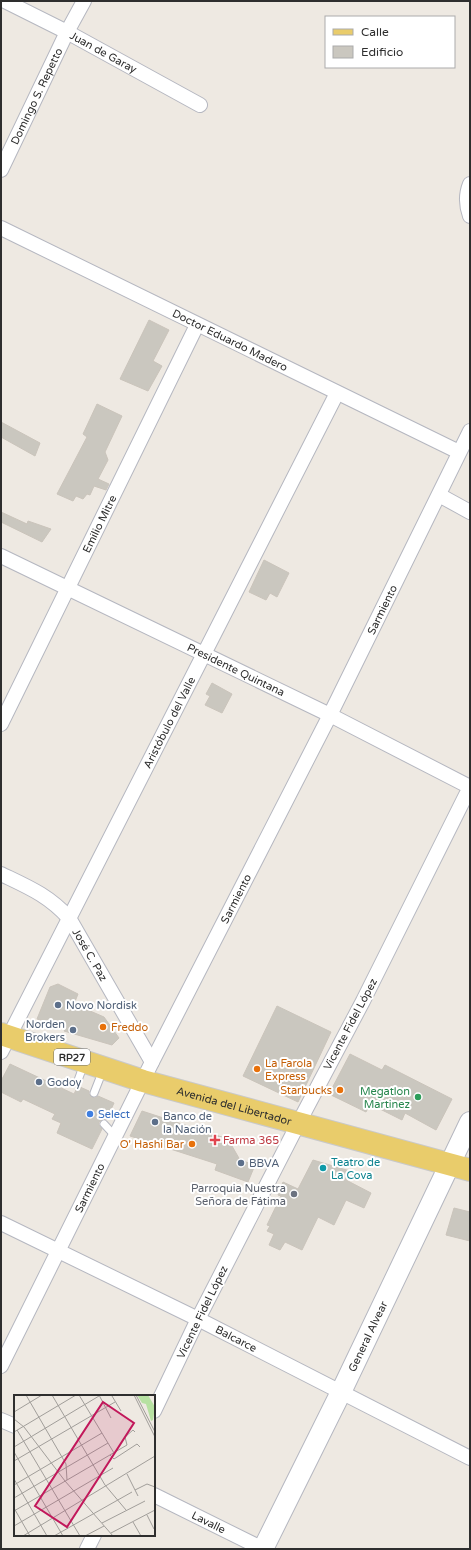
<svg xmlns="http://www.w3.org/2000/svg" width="471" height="1550" font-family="'Varela Round',sans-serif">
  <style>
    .building { fill: #cac7bf; stroke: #cac4bb }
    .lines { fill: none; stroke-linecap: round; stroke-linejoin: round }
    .lane-casing { stroke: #b5b7c0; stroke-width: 9 }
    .street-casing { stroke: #b5b7c0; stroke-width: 16 }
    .secondary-casing { stroke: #b5b7c0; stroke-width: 22 }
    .primary-casing { stroke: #c9c9c9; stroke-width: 24 }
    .lane { stroke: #fff; stroke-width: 7 }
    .street { stroke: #fff; stroke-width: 14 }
    .secondary { stroke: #fff; stroke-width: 20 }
    .primary { stroke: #e9cc6b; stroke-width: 22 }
    .service-dot { fill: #5c6f8a; stroke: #fff; stroke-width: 1.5 }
    .food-dot { fill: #e8710a; stroke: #fff; stroke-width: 1.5 }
    .leisure-dot { fill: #2e9e5b; stroke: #fff; stroke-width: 1.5 }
    .shop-dot { fill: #3f7fe0; stroke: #fff; stroke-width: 1.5 }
    .health-dot { fill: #e0444e; stroke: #fff; stroke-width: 1.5 }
    .culture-dot { fill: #0f9aa8; stroke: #fff; stroke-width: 1.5 }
    .worship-dot { fill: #6b7280; stroke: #fff; stroke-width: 1.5 }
    .labels { text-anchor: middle; stroke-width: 4; stroke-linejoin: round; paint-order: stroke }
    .shield { fill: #fff; stroke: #6d6d6d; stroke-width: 1 }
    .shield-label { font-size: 10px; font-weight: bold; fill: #2e2e2e }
    .street-label { font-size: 11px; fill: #2e2e2e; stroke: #fff }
    .service-label { font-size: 11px; fill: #4e5e75; stroke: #fff; text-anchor: start }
    .food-label { font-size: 11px; fill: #c56008; stroke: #fff; text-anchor: start }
    .leisure-label { font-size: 11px; fill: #27864d; stroke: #fff; text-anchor: end }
    .shop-label { font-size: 11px; fill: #366cbe; stroke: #fff; text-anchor: start }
    .health-label { font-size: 11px; fill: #be3a42; stroke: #fff; text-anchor: start }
    .culture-label { font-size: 11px; fill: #0d838f; stroke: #fff; text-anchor: start }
    .worship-label { font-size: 11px; fill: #5b616d; stroke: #fff; text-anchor: end }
    .inset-road { fill: none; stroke: #a19e9a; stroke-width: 1 }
    .view { fill: #c2185b; fill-opacity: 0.15; stroke: #c2185b; stroke-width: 2 }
    .inset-edge { fill: none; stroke: #2e2e2e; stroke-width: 2 }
  </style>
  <rect width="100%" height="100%" fill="#eee9e2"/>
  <!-- building -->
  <g class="building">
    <polygon points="149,320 169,330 153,361 162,366 148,391 120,379"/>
    <polygon points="97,404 122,416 105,452 108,460 98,479 109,484 106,490 94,486 90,495 87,494 83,499 76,496 73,501 57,494 87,437 83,434"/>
    <polygon points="1,422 40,443 35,456 1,437"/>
    <polygon points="1,512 27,524 28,521 51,529 42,542 1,522"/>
    <polygon points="264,560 289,573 277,597 270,593 266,600 249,592"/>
    <polygon points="212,683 232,694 222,713 205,705 210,696 206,694"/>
    <polygon points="58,984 78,994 74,1004 104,1017 119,1038 112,1045 64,1031 66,1028 37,1019 50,987"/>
    <polygon points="277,1006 331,1032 298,1102 243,1076"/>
    <polygon points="350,1054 382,1070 385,1065 452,1099 436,1130 405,1113 402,1120 370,1104 366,1112 329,1094"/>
    <polygon points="10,1064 74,1094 77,1088 80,1087 89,1091 89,1094 92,1097 95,1098 98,1096 114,1103 106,1120 103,1119 99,1122 99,1125 102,1129 92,1149 57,1133 61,1123 52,1119 55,1114 23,1099 21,1102 1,1092 1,1081"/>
    <polygon points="142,1111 228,1139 240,1160 255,1165 248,1182 215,1170 217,1164 130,1136"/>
    <polygon points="313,1160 350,1171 346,1180 371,1193 364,1208 346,1200 334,1225 318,1217 302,1250 285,1242 280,1250 269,1245 274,1234 267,1231 270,1226 267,1225 281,1196 278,1195 283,1182 298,1189"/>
    <polygon points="454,1208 470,1212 470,1241 446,1235"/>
  </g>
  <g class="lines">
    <!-- lane casing -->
    <g class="lane-casing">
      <g id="lane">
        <polyline points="77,1083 84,1064"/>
        <polyline points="94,1093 103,1070"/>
        <polyline points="104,1124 116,1137"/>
      </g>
    </g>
    <!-- street casing -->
    <g class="street-casing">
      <g id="street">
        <path id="s1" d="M5 1 67 32 200 105"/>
        <path id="s2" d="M1 170 67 32 84 1"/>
        <path d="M470 184C466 194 466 205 470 216"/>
        <path id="s3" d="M1 228 459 452"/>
        <polyline points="439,495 470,512"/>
        <path id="s4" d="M1 556 330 715 470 787 363 1001 298 1124 198 1319 154 1411"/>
        <path id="s5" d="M1 724 197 325"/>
        <path id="s6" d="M1 874C28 887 48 895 69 918L152 1062"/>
        <path id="s7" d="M1 1052 337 393"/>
        <path id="s8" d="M1 1223 198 1319 470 1458"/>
        <path id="s9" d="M1 1366 152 1062 330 715 470 431"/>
        <polyline points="1,1420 15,1426"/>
        <path id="s10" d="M154 1495 263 1549"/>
        <polyline points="87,1549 94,1535"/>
      </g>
    </g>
    <!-- secondary casing -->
    <g class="secondary-casing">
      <g id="secondary">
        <path id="s11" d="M263 1549 341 1392 470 1122"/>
      </g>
    </g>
    <!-- primary casing -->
    <g class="primary-casing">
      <g id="primary">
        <path id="s12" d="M1 1034 143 1081 470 1170"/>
      </g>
    </g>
    <!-- lane -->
    <use href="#lane" class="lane"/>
    <!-- street -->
    <use href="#street" class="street"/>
    <!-- secondary -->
    <use href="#secondary" class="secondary"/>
    <!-- primary -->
    <use href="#primary" class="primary"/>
  </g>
  <!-- markers -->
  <g class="service-dot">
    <circle cx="58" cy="1005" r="4"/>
    <circle cx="73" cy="1030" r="4"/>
    <circle cx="39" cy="1082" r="4"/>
    <circle cx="155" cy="1122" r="4"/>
    <circle cx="241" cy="1163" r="4"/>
  </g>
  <g class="food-dot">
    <circle cx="103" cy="1027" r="4"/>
    <circle cx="257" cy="1069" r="4"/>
    <circle cx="340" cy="1090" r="4"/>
    <circle cx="192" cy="1144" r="4"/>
  </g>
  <circle class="leisure-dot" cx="418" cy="1097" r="4"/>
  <circle class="shop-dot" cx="90" cy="1114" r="4"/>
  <path class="health-dot" d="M213 1134h4v4h4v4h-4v4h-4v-4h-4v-4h4z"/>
  <circle class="culture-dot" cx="323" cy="1168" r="4"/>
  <circle class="worship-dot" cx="294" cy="1194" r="4"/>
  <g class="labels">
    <!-- shield labels -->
    <rect class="shield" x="54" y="1049" width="36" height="16" rx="3"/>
    <g class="shield-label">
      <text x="72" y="1061">RP27</text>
    </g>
    <!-- street labels -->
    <g class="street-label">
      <text dy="4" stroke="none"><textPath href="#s1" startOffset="111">Juan de Garay</textPath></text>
      <text dy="4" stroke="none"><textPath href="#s2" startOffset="82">Domingo S. Repetto</textPath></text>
      <text dy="4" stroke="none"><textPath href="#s3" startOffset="255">Doctor Eduardo Madero</textPath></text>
      <text dy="4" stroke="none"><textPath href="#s5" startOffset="223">Emilio Mitre</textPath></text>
      <text dy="4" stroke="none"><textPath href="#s9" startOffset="847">Sarmiento</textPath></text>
      <text dy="4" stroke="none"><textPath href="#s4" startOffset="261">Presidente Quintana</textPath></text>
      <text dy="4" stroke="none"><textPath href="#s7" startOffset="370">Aristóbulo del Valle</textPath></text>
      <text dy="4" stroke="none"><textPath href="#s9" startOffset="523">Sarmiento</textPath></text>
      <text dy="4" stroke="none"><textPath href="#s6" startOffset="124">José C. Paz</textPath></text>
      <text transform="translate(350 1024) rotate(-62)" y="4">Vicente Fidel López</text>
      <text dy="4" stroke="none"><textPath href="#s12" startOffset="244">Avenida del Libertador</textPath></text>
      <text dy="4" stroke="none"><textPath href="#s9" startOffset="199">Sarmiento</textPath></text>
      <text transform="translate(202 1312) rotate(-64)" y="4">Vicente Fidel López</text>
      <text dy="4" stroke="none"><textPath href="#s11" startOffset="237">General Alvear</textPath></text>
      <text dy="4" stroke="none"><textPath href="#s8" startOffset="262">Balcarce</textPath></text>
      <text dy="4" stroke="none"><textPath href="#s10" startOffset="61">Lavalle</textPath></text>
    </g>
    <!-- service labels -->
    <g class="service-label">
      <text x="66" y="1009">Novo Nordisk</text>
      <text x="65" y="1028" text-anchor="end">Norden<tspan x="65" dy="13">Brokers</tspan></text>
      <text x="47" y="1086">Godoy</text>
      <text x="163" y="1120">Banco de<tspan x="163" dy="13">la Nación</tspan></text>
      <text x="249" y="1167">BBVA</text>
    </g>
    <!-- food labels -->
    <g class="food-label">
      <text x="111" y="1031">Freddo</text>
      <text x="265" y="1067">La Farola<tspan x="265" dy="13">Express</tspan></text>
      <text x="332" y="1094" text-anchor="end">Starbucks</text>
      <text x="184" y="1148" text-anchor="end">O' Hashi Bar</text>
    </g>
    <!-- leisure labels -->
    <g class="leisure-label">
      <text x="410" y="1095">Megatlon<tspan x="410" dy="13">Martinez</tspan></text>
    </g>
    <!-- shop labels -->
    <g class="shop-label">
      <text x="98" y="1118">Select</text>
    </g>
    <!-- health labels -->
    <g class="health-label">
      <text x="223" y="1144">Farma 365</text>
    </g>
    <!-- culture labels -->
    <g class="culture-label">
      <text x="331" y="1166">Teatro de<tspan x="331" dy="13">La Cova</tspan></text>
    </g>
    <!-- worship labels -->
    <g class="worship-label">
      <text x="286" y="1192">Parroquia Nuestra<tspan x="286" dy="13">Señora de Fátima</tspan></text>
    </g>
  </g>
  <!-- overview -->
  <g transform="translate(14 1395)">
    <rect width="141" height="141" fill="#eee9e2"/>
    <path d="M123 0H134L141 12 139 25 137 26 132 9 128 8Z" fill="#b7e1a2"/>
    <path class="inset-road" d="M12 0 52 69 53 85M38 0 91 90 112 115M65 0 100 58M85 0 97 23M120 0 141 42M122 0 141 37M98 1 107 16M0 17 28 0M0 24 10 32 51 86 99 141M3 35 66 141M0 37 62 0M0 52 85 1M0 57 49 141M96 60 100 64 123 49 126 52M0 66 101 7M113 79 124 101M0 84 33 141M0 90 88 38M121 95 133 89 141 92M0 103 94 48M0 113 16 141M0 116 113 50 111 42 119 35 121 37M133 120 140 134M119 127 127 141M88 128 131 106M0 131 99 73M97 138 141 115M9 141 141 61M40 141 118 97M71 141 90 131"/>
    <path class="view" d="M89 7 120 28 53 132 21 111Z"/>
    <rect width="141" height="141" class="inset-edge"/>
  </g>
  <!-- border -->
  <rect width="471" height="1550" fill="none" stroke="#2e2e2e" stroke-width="4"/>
  <!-- legend -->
  <rect x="325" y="16" width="130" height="52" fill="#ffffff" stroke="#ababab"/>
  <rect x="333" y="29" width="20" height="6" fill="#e9cc6b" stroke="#ababab"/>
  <text x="361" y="36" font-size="12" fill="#2e2e2e">Calle</text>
  <rect x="333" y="46" width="20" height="12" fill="#cac7bf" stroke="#ababab"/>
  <text x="361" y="56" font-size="12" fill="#2e2e2e">Edificio</text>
</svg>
